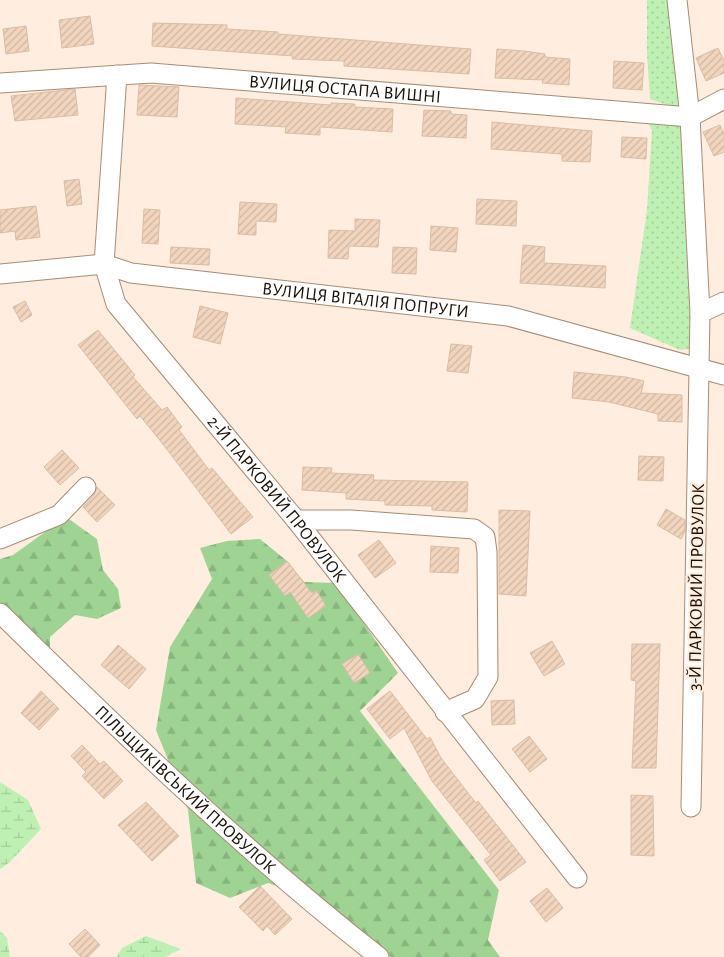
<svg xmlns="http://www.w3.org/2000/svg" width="724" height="957" font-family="'Alegreya Sans',sans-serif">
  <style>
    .grass { fill: url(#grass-dots) }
    .forest { fill: url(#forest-firs) }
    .wetland { fill: url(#wetland-marsh) }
    .building { fill: url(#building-hatch); stroke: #d9bda5 }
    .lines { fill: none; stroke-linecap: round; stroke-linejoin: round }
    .minor-casing { stroke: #a68c76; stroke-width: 21 }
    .minor { stroke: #fff; stroke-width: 19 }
    .labels { text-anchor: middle; stroke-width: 4.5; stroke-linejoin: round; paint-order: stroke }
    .street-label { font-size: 18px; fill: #190f07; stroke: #ffeddf }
  </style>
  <defs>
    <pattern id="grass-dots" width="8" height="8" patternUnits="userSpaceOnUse" patternTransform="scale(1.25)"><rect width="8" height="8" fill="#bef0b3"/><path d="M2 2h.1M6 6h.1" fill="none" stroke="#a3cd98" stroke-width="1.8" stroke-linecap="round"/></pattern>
    <pattern id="forest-firs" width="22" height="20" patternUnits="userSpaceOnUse" patternTransform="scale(1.25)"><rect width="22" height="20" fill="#9fd393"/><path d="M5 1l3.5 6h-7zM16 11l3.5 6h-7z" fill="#88b47d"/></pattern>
    <pattern id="wetland-marsh" width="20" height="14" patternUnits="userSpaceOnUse" patternTransform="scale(1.25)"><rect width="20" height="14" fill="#bef0b3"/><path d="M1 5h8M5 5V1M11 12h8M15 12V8" fill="none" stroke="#a3cd98"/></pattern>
    <pattern id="building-hatch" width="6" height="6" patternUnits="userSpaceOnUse" patternTransform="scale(1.25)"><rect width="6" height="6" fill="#f2d5be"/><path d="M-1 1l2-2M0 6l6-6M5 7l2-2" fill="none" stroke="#cfb6a2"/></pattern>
  </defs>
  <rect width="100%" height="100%" fill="#ffeddf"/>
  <!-- grass -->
  <g class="grass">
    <polygon points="647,0 674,0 685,111 650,99 647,53"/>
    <polygon points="644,117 687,120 696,343 689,349 680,350 630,328 647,210 652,130"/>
  </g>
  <!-- forest -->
  <g class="forest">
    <polygon points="66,517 97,539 103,570 118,589 121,608 97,619 75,615 50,637 50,650 0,604 0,559 13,555"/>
    <polygon points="260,539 287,561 304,582 336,583 398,673 360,711 499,890 488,940 500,957 391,957 328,905 268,883 230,898 196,883 188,810 156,730 170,647 212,579 200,548 227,541"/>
  </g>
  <!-- wetland -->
  <g class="wetland">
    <polygon points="0,782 28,800 41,829 10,862 0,869"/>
    <polygon points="0,931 7,938 10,957 0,957"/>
    <polygon points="146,936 181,949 165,957 116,957 122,948"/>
  </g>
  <!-- building -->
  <g class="building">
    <polygon points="90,16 94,44 62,48 59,20"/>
    <polygon points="153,23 227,25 227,29 278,32 278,34 471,49 469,74 344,66 344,61 292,59 293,56 152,46"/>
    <polygon points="26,26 29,51 6,54 3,29"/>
    <polygon points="718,48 724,61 724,73 706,81 696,58"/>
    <polygon points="497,49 524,51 545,54 545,57 570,59 569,85 542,83 543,80 495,78"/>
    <polygon points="614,61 644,63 642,90 613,88"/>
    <polygon points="139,85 179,87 177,117 137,115"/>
    <polygon points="75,89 78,115 15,121 11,96"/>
    <polygon points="236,98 331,105 331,103 355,104 355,107 393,109 392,132 320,127 320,135 285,133 286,127 235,124"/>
    <polygon points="424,110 451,111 451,114 467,115 466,138 422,136"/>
    <polygon points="492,122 592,131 590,162 562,161 562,154 491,149"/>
    <polygon points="720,125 724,134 724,152 714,156 703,132"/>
    <polygon points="622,137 647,138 646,159 621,157"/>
    <polygon points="79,179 82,204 67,206 64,181"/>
    <polygon points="477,199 517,201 516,226 476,224"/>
    <polygon points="240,202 277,204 276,222 256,221 256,235 238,234"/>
    <polygon points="36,206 40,237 16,240 15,231 0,233 0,210"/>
    <polygon points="144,209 160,210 158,244 142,243"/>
    <polygon points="355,219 380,220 378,247 349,246 348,259 328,258 329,230 355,231"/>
    <polygon points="431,226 458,228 456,252 430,250"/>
    <polygon points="523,245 545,247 544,263 606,266 605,288 520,283"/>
    <polygon points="171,247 210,249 209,265 170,263"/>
    <polygon points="393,247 417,248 416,274 392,273"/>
    <polygon points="25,301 32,315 21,322 13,307"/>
    <polygon points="200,306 228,313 220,344 193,337"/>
    <polygon points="98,330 135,375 133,377 162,410 167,407 182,427 179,430 209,470 212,468 253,517 231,534 162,443 140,416 137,419 78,345"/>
    <polygon points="451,344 472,346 468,373 447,371"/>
    <polygon points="574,372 626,377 644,381 641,393 682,395 682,422 658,421 658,414 609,402 572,398"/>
    <polygon points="62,450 79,468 60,485 44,467"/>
    <polygon points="639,456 664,457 663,481 638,480"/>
    <polygon points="303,467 332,468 331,473 374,475 373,480 468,482 467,512 432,510 432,506 385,505 385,501 346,499 346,493 302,490"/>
    <polygon points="97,487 115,505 97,522 83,507 94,495"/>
    <polygon points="666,509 685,520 685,531 681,539 657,525"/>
    <polygon points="499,510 530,511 526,596 499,594"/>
    <polygon points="379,540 396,563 375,578 358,555"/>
    <polygon points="431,546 459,548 458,573 430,572"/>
    <polygon points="287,561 312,593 316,590 326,606 308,618 290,592 285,596 269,575"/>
    <polygon points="552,641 565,664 544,676 530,653"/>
    <polygon points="632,644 660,644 656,768 632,768 636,681 631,680"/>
    <polygon points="118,645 146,669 129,689 101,665"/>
    <polygon points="358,654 370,673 354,683 342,664"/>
    <polygon points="41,691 59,709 39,730 21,713"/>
    <polygon points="390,691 427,739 430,737 441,758 476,803 478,801 526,862 500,881 484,860 491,855 432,781 404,728 390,739 367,709"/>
    <polygon points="514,700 515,724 492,725 491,701"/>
    <polygon points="529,736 547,759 530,772 512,749"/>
    <polygon points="82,745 100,764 104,761 123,781 104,799 82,776 86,772 71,756"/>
    <polygon points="631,795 653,796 654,856 631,855"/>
    <polygon points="146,802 179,836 152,861 118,825"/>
    <polygon points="260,886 292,919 275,935 267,926 263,931 239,907"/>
    <polygon points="547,888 563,908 546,922 530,901"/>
    <polygon points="85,929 100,945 88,957 81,957 69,944"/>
  </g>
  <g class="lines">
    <!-- minor casing -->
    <g class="minor-casing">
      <g id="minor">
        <polyline points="677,0 690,117 700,313 691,807"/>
        <path id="s1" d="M117 75 104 264 116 304 296 520 577 878"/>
        <path id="s2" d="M0 83 151 73 690 117"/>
        <polyline points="690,117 724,99"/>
        <path id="s3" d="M0 274 104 264 131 273 508 316 724 375"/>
        <polyline points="700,313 724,302"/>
        <polyline points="296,520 351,520 474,529 485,537 487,552 488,677 475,699 445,712"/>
        <polyline points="0,539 59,515 86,487"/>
        <path id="s4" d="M0 613C122 733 245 852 379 957"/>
      </g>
    </g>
    <!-- minor -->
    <use href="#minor" class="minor"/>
  </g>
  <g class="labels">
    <!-- street labels -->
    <g class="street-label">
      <text dy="6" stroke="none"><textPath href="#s2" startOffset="346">ВУЛИЦЯ ОСТАПА ВИШНІ</textPath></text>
      <text dy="6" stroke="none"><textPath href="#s3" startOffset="369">ВУЛИЦЯ ВІТАЛІЯ ПОПРУГИ</textPath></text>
      <text dy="6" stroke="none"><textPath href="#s1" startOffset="484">2-Й ПАРКОВИЙ ПРОВУЛОК</textPath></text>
      <text transform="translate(696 587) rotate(-89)" y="6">3-Й ПАРКОВИЙ ПРОВУЛОК</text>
      <text dy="6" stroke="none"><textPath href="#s4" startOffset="256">ПІЛЬЩИКІВСЬКИЙ ПРОВУЛОК</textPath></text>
    </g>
  </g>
</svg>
